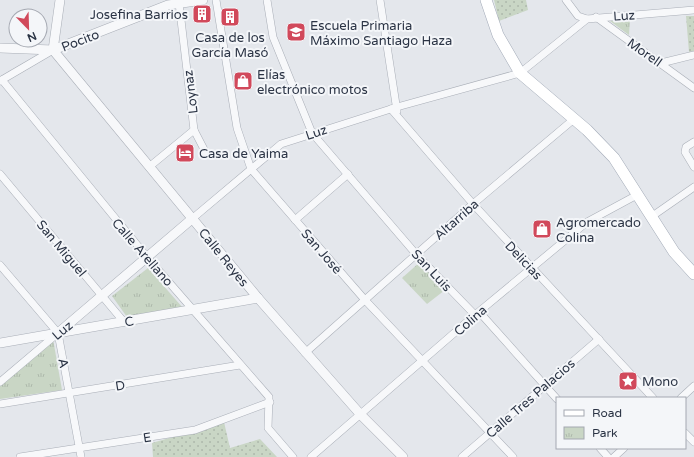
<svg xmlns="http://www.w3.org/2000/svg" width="694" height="457" font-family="'Varela Round',sans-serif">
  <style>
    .grass { fill: url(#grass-dots) }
    .park { fill: url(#park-tufts) }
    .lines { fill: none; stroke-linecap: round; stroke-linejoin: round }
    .minor-casing { stroke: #a9aeb7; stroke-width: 8 }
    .tertiary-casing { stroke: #a9aeb7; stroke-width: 10 }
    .primary-casing { stroke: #a3abb8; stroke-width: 12 }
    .minor { stroke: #f7f8fa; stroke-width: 7 }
    .tertiary { stroke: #f7f8fa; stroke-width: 9 }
    .primary { stroke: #fff; stroke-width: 11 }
    .labels { text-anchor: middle; stroke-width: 4; stroke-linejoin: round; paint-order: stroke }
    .poi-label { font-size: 13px; fill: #2b3445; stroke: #f4f6f9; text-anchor: start }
    .street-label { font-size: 13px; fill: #2b3445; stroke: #f4f6f9 }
  </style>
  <defs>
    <pattern id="grass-dots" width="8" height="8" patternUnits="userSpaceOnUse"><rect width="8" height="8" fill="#c9d6c5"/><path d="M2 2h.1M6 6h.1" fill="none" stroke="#adb8ab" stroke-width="1.8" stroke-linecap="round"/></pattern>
    <pattern id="park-tufts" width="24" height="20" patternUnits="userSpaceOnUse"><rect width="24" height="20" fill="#c9d6c5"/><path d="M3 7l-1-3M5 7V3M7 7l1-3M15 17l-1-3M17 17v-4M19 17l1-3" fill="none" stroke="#adb8ab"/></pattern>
  </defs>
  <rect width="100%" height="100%" fill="#e4e7ec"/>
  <!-- grass -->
  <g class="grass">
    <polygon points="494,0 526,0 528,10 499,21"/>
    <polygon points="686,16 694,16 694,51 689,52"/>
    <polygon points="224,422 230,448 260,439 277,457 153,457 152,443"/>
  </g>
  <!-- park -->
  <g class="park">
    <polygon points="630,19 629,35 610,21"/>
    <polygon points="420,262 445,290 427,304 402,278"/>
    <polygon points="148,268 183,308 127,317 112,296"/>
    <polygon points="53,339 62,390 0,399 0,384"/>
  </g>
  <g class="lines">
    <!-- minor casing -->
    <g class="minor-casing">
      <g id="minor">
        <polyline points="216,0 237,128 251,169 365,300 513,457"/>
        <polyline points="267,0 273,37 312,133 416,254 475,315 482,315 557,399"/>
        <polyline points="380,0 397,111"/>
        <polyline points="566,0 578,16 587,19"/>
        <polyline points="179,3 194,130 207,155"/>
        <polyline points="596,17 694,88"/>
        <polyline points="661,63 694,55"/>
        <polyline points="2,80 147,257 269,397 268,428 293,457"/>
        <polyline points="0,81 53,50"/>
        <polyline points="391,109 473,204 653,398"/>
        <polyline points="694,142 686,147 685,152 694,167"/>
        <polyline points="149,167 194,130"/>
        <polyline points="0,174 124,322"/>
        <polyline points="651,217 694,187"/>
        <polyline points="193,218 281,144 397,107 520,73 587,19 694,10"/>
        <polyline points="295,220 348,174"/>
        <polyline points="0,265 58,333 81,457"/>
        <polyline points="305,353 473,204 574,119"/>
        <polyline points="0,382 58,333"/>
        <polyline points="681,398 694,386"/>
        <polyline points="0,404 240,365"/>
        <polyline points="685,433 694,442"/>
        <polyline points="600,448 608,457"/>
        <polyline points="20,457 195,430 270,402"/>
        <polyline points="311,457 475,315 587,222 637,195"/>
        <polyline points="462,457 599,339"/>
        <polyline points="614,457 624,448"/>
      </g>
    </g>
    <!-- tertiary casing -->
    <g class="tertiary-casing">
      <g id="tertiary">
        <polyline points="0,48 53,50 168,5 203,0"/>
        <polyline points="53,50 258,298 361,415 403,457"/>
        <polyline points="53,50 60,0"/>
        <polyline points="58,333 193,218"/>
        <polyline points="0,343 258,298"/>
      </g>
    </g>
    <!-- primary casing -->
    <g class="primary-casing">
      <polyline id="primary" points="486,0 498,35 520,73 587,130 614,158 674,252 694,274"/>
    </g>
    <!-- minor -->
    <use href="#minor" class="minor"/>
    <!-- tertiary -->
    <use href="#tertiary" class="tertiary"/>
    <!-- primary -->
    <use href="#primary" class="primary"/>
  </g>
  <!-- icons -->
  <defs>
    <g id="building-square" transform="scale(1)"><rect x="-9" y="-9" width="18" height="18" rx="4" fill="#d1495b" stroke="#f4f6f9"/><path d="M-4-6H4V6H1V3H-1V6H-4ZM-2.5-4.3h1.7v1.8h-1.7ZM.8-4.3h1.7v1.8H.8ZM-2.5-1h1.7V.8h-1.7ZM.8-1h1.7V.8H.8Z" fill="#fff"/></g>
    <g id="school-square" transform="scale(1)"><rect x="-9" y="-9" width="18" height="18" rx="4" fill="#d1495b" stroke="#f4f6f9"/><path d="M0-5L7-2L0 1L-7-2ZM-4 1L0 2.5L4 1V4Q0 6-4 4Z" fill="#fff"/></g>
    <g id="shop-square" transform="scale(1)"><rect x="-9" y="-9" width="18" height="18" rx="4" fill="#d1495b" stroke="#f4f6f9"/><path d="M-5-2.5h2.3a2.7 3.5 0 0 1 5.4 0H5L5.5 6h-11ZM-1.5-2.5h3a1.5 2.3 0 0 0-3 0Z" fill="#fff"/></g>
    <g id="hotel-square" transform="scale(1)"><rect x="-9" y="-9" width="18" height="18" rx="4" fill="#d1495b" stroke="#f4f6f9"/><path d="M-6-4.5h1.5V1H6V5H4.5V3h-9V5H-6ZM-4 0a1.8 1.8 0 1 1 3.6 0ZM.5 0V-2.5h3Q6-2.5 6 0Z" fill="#fff"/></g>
    <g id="sight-square" transform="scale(1)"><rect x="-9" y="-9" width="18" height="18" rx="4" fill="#d1495b" stroke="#f4f6f9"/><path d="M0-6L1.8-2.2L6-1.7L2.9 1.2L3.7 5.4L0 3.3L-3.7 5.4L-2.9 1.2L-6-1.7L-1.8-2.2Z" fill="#fff"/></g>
  </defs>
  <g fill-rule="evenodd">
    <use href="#building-square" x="202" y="14"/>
    <use href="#building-square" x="230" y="17"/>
    <use href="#school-square" x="296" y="32"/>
    <use href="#shop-square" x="243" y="81"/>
    <use href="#hotel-square" x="185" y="153"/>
    <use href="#shop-square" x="542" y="229"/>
    <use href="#sight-square" x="628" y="381"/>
  </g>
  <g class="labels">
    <!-- poi labels -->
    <g class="poi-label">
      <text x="188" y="19" text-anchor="end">Josefina Barrios</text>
      <text x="310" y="30">Escuela Primaria<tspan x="310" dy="15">Máximo Santiago Haza</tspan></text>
      <text x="230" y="42" text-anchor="middle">Casa de los<tspan x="230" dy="15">García Masó</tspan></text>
      <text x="257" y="79">Elías<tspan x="257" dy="15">electrónico motos</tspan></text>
      <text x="199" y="158">Casa de Yaima</text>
      <text x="556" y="227">Agromercado<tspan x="556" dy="15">Colina</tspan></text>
      <text x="642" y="386">Mono</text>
    </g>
    <!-- street labels -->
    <g class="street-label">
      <text transform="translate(624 15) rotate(-4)" y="5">Luz</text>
      <text transform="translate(80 40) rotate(-21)" y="5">Pocito</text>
      <text transform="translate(645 52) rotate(35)" y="5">Morell</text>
      <text transform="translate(190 92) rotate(-97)" y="5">Loynaz</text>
      <text transform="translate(316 132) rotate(-18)" y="5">Luz</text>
      <text transform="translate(456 219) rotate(-41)" y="5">Altarriba</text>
      <text transform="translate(62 248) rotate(50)" y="5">San Miguel</text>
      <text transform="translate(322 251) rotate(49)" y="5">San José</text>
      <text transform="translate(143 252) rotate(49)" y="5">Calle Arellano</text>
      <text transform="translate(224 257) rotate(51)" y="5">Calle Reyes</text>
      <text transform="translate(524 260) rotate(47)" y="5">Delicias</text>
      <text transform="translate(432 270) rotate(47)" y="5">San Luis</text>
      <text transform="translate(470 320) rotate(-41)" y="5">Colina</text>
      <text transform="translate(129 321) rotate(-11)" y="5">C</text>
      <text transform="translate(62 330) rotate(-40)" y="5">Luz</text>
      <text transform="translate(64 363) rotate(79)" y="5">A</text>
      <text transform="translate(120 385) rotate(-9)" y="5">D</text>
      <text transform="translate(530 398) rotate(-41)" y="5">Calle Tres Palacios</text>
      <text transform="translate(147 437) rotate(-9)" y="5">E</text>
    </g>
  </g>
  <!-- legend -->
  <rect x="556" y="397" width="130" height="52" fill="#f4f6f9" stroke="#a4a8b1"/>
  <rect x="564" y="410" width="20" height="6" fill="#ffffff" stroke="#a4a8b1"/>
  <text x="592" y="417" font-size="12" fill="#2b3445">Road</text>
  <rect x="564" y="427" width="20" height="12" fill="url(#park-tufts)" stroke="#a4a8b1"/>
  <text x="592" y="437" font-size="12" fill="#2b3445">Park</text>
  <!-- north arrow -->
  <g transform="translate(28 28) rotate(157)"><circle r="19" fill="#f4f6f9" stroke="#a4a8b1"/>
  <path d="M0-3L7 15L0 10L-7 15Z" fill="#d1495b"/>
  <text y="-6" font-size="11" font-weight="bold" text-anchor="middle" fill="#2b3445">N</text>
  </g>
</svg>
